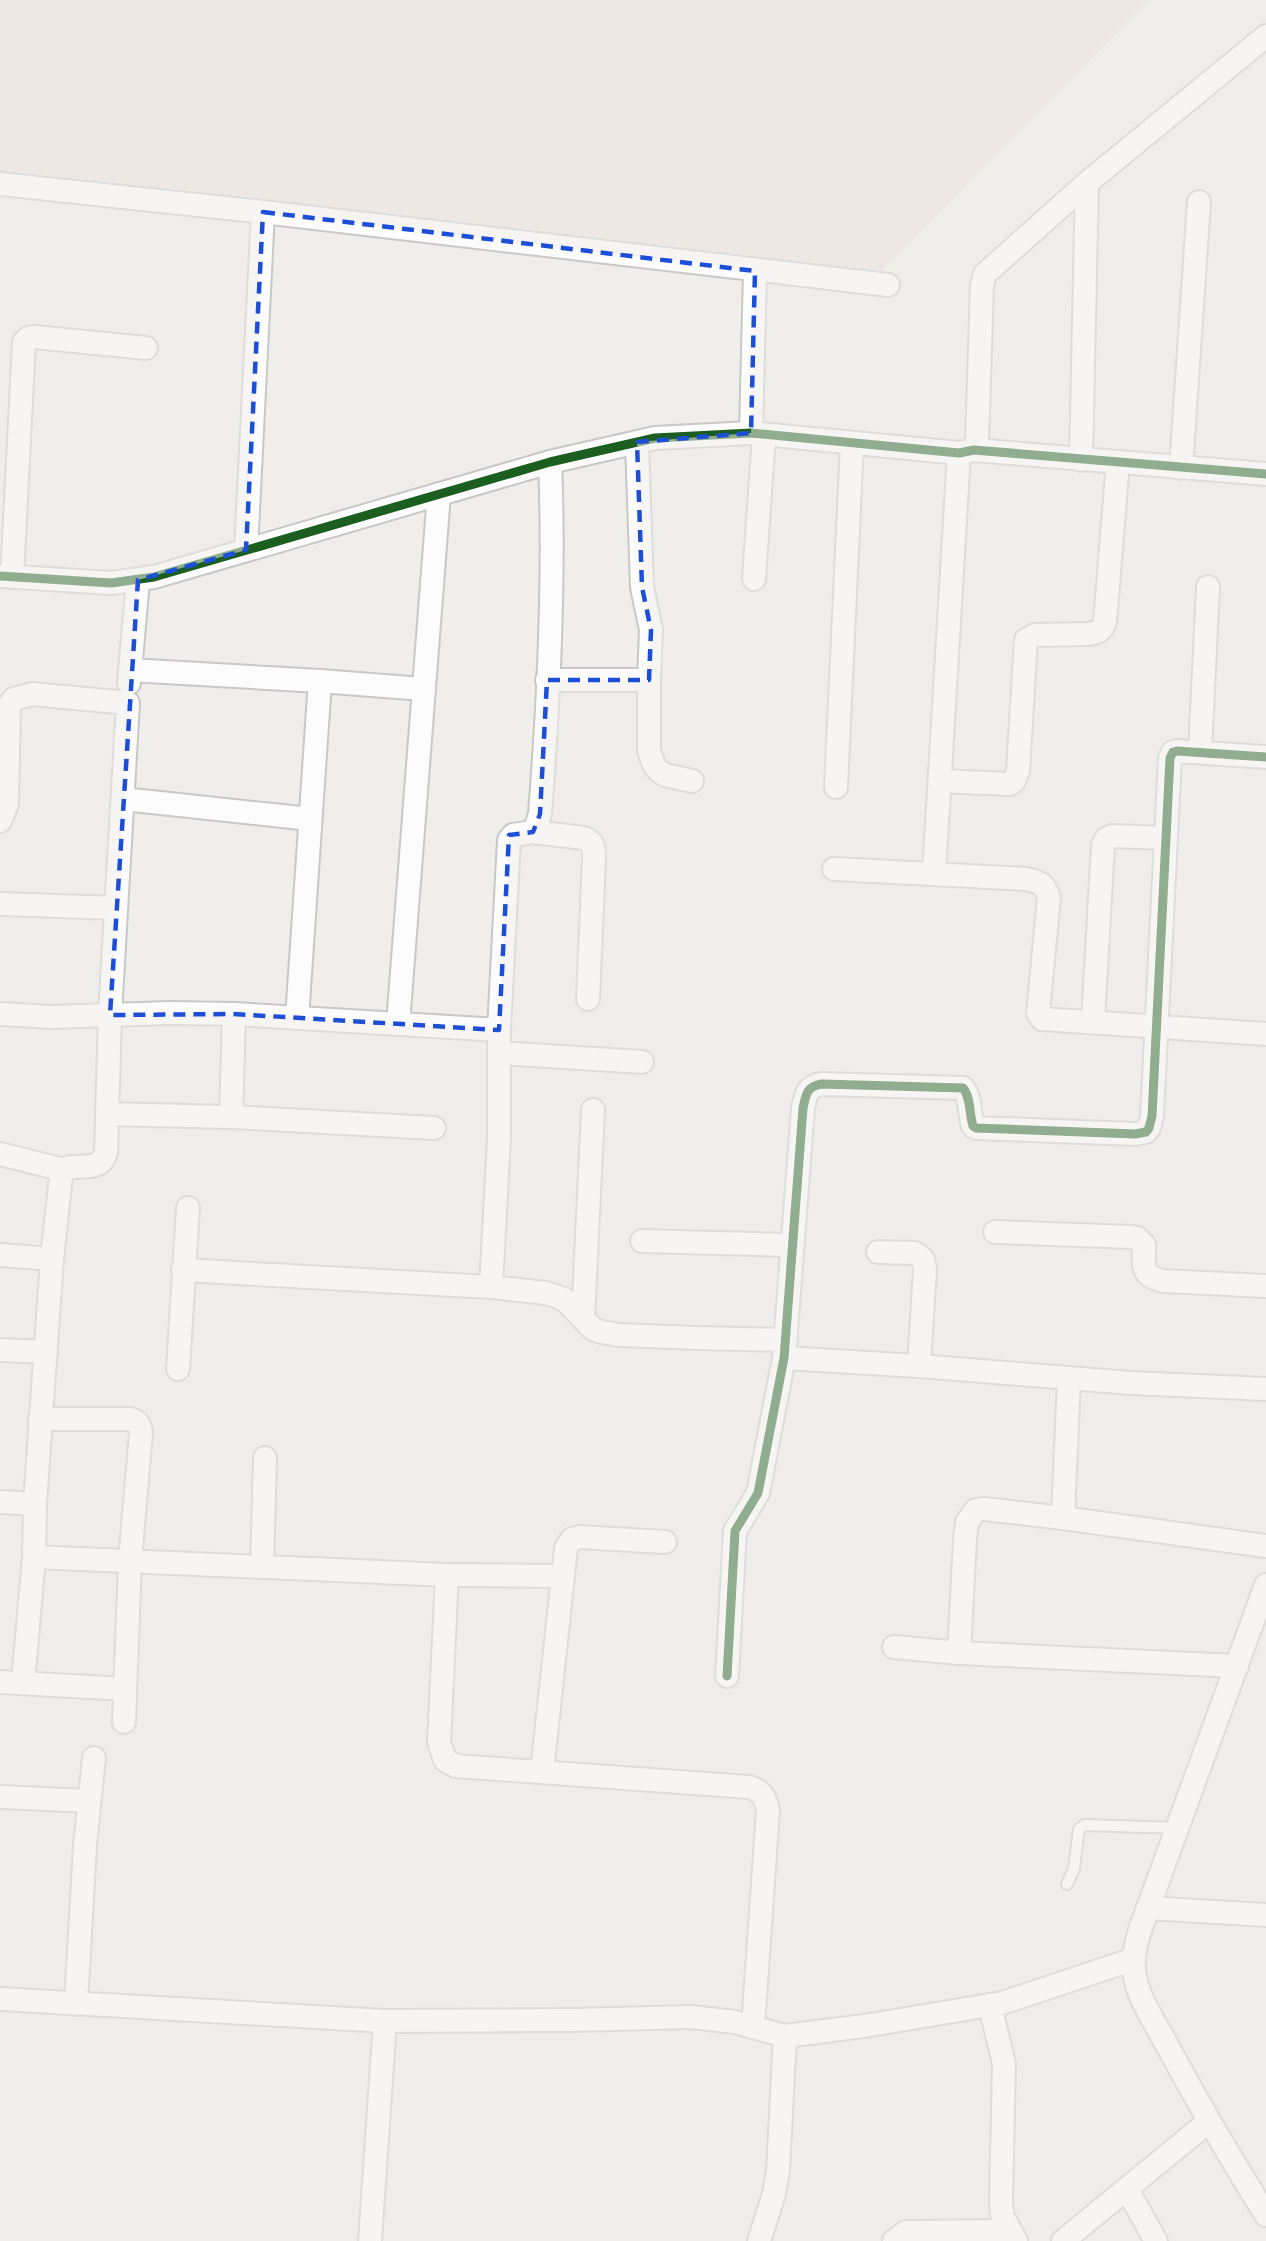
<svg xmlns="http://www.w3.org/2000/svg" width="1266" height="2241" font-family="'Nunito Sans',sans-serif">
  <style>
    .military { fill: #eae0db }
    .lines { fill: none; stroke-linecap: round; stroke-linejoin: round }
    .service-casing { stroke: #c9c8c7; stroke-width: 14 }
    .minor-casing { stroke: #c9c8c7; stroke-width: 26 }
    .service { stroke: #fdfcfc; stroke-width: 10 }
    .minor { stroke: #fdfcfc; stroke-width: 22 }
    .cycleway-casing { stroke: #fff; stroke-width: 13 }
    .cycleway { stroke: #1b5e20; stroke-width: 9 }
    .marked { fill: none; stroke: #1d4ed8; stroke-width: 4.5; stroke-dasharray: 12 8; stroke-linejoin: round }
  </style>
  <rect width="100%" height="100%" fill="#f0eeeb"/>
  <!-- military -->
  <polygon class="military" points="0,0 1149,0 881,271 581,240 0,171"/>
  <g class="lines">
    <!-- service casing -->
    <g class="service-casing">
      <polyline id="service" points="1067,1884 1074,1869 1079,1829 1085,1825 1178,1828"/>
    </g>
    <!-- minor casing -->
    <g class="minor-casing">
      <g id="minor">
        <polyline points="0,184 263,212 888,285"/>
        <polyline points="751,433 755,271"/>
        <polyline points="637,442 642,587 651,630 649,680 649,751 654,765 659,771 665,775 692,781"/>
        <polyline points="974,450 977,441 982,285 985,274 1087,183 1266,36"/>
        <polyline points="1081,460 1087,183"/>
        <polyline points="1181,468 1199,202"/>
        <polyline points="246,550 263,212"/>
        <polyline points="0,576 111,583 154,577 550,462 655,438 751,433 959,453 974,450 1266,474"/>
        <polyline points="12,577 24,342 28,338 34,337 146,348"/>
        <polyline points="754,579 764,435"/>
        <polyline points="130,670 320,681"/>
        <polyline points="547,680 649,680"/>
        <polyline points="129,683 138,580"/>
        <polyline points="1200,752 1208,587"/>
        <path d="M940 781 1010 784 1014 781 1018 771 1026 640 1035 635 1088 634C1097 633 1102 631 1105 622L1118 462"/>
        <polyline points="836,787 852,443"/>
        <polyline points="123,799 310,819"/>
        <path d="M0 821 7 804 9 706 14 699 32 694 128 703 110 1015 106 1153C100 1172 83 1164 67 1168L61 1176 52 1259 35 1504"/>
        <path d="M533 832 584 838C594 842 594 849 594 858L588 999"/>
        <path d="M834 869 1026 879C1040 882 1045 884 1049 898L1038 1013 1042 1019 1266 1034"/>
        <polyline points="934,874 959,453"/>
        <polyline points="0,904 116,908"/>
        <path d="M0 1014 51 1017 169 1013 234 1014 499 1030 509 840 513 835 533 832 536 827 540 814C549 698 555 580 550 462"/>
        <polyline points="297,1018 320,681 423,689"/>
        <polyline points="1093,1022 1103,845 1106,839 1112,836 1166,838"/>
        <polyline points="398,1024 439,494"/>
        <polyline points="499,1030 499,1138 491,1287 546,1293 564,1299 593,1329 602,1332 619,1335 696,1338 786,1340"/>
        <polyline points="500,1053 642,1062"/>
        <polyline points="107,1114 231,1117 434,1128"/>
        <polyline points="231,1117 234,1014"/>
        <polyline points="0,1154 64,1170"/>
        <path d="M995 1232 1132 1237 1137 1238 1144 1245C1144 1266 1140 1276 1164 1281L1266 1286"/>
        <polyline points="642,1241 792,1245"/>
        <polyline points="878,1252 915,1253 923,1259 925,1269 919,1366"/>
        <polyline points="0,1255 52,1259"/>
        <polyline points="183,1270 491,1287"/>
        <polyline points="583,1319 593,1110"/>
        <polyline points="0,1350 46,1352"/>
        <polyline points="784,1358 919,1366 1131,1383 1266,1389"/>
        <polyline points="178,1369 188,1208"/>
        <path d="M40 1419H130C138 1421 140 1425 141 1433L130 1561 124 1722"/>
        <polyline points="0,1502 35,1504 34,1557 23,1683"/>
        <polyline points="1063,1518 1266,1546"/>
        <polyline points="34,1557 447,1575 562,1576"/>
        <polyline points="262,1567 265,1458"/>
        <path d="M447 1575 439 1742 445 1760 456 1766 749 1787C762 1791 765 1797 768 1810L753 2027"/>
        <path d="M1266 1585 1148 1908C1141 1927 1132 1949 1134 1970 1136 1996 1155 2022 1167 2045 1198 2103 1231 2159 1266 2215"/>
        <polyline points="894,1647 959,1653 965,1539 967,1522 976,1510 985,1509 1063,1518 1069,1379"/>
        <polyline points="959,1653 1237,1666"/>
        <path d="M727 1676 735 1531 758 1493 784 1358 803 1108C806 1094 807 1086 822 1084L963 1088C971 1097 969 1114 973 1126L976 1128 1135 1134 1146 1132 1149 1128 1152 1116 1170 758 1173 752 1177 751 1266 757"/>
        <polyline points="0,1682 125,1689"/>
        <polyline points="542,1772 566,1548 572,1539 580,1537 665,1542"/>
        <polyline points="0,1797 89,1801"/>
        <polyline points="1148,1908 1266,1915"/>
        <polyline points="0,1999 385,2021 574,2020 691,2017 735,2022 785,2036 864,2026 1002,2003 1134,1959"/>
        <polyline points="76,2004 85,1845 94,1758"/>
        <polyline points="990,2005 1004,2064 1001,2200 1002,2215 1016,2241"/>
        <polyline points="1127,2189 1156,2241"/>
        <polyline points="370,2241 385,2021"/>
        <polyline points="759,2241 774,2194 778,2171 785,2036"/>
        <polyline points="894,2241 906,2232 1010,2231"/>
        <polyline points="1063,2241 1208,2122"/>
      </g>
    </g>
    <!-- service -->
    <use href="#service" class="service"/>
    <!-- minor -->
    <use href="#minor" class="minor"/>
    <!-- cycleway casing -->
    <g class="cycleway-casing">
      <g id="cycleway">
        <polyline points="0,576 111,583 154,577 550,462 655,438 751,433 959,453 974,450 1266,474"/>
        <path d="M727 1676 735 1531 758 1493 784 1358 803 1108C806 1094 807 1086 822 1084L963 1088C971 1097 969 1114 973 1126L976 1128 1135 1134 1146 1132 1149 1128 1152 1116 1170 758 1173 752 1177 751 1266 757"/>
      </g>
    </g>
    <!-- cycleway -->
    <use href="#cycleway" class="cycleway"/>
  </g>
  <!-- marked area -->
  <path d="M0 0H1266V2241H0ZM263 212 755 271 751 433 637 442 642 587 651 630 649 680H547L540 814 533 832 509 835 499 1030 234 1014 110 1015 138 580 246 550Z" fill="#f0eeeb" fill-opacity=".55" fill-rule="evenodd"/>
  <path class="marked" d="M263 212 755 271 751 433 637 442 642 587 651 630 649 680H547L540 814 533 832 509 835 499 1030 234 1014 110 1015 138 580 246 550Z"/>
</svg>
